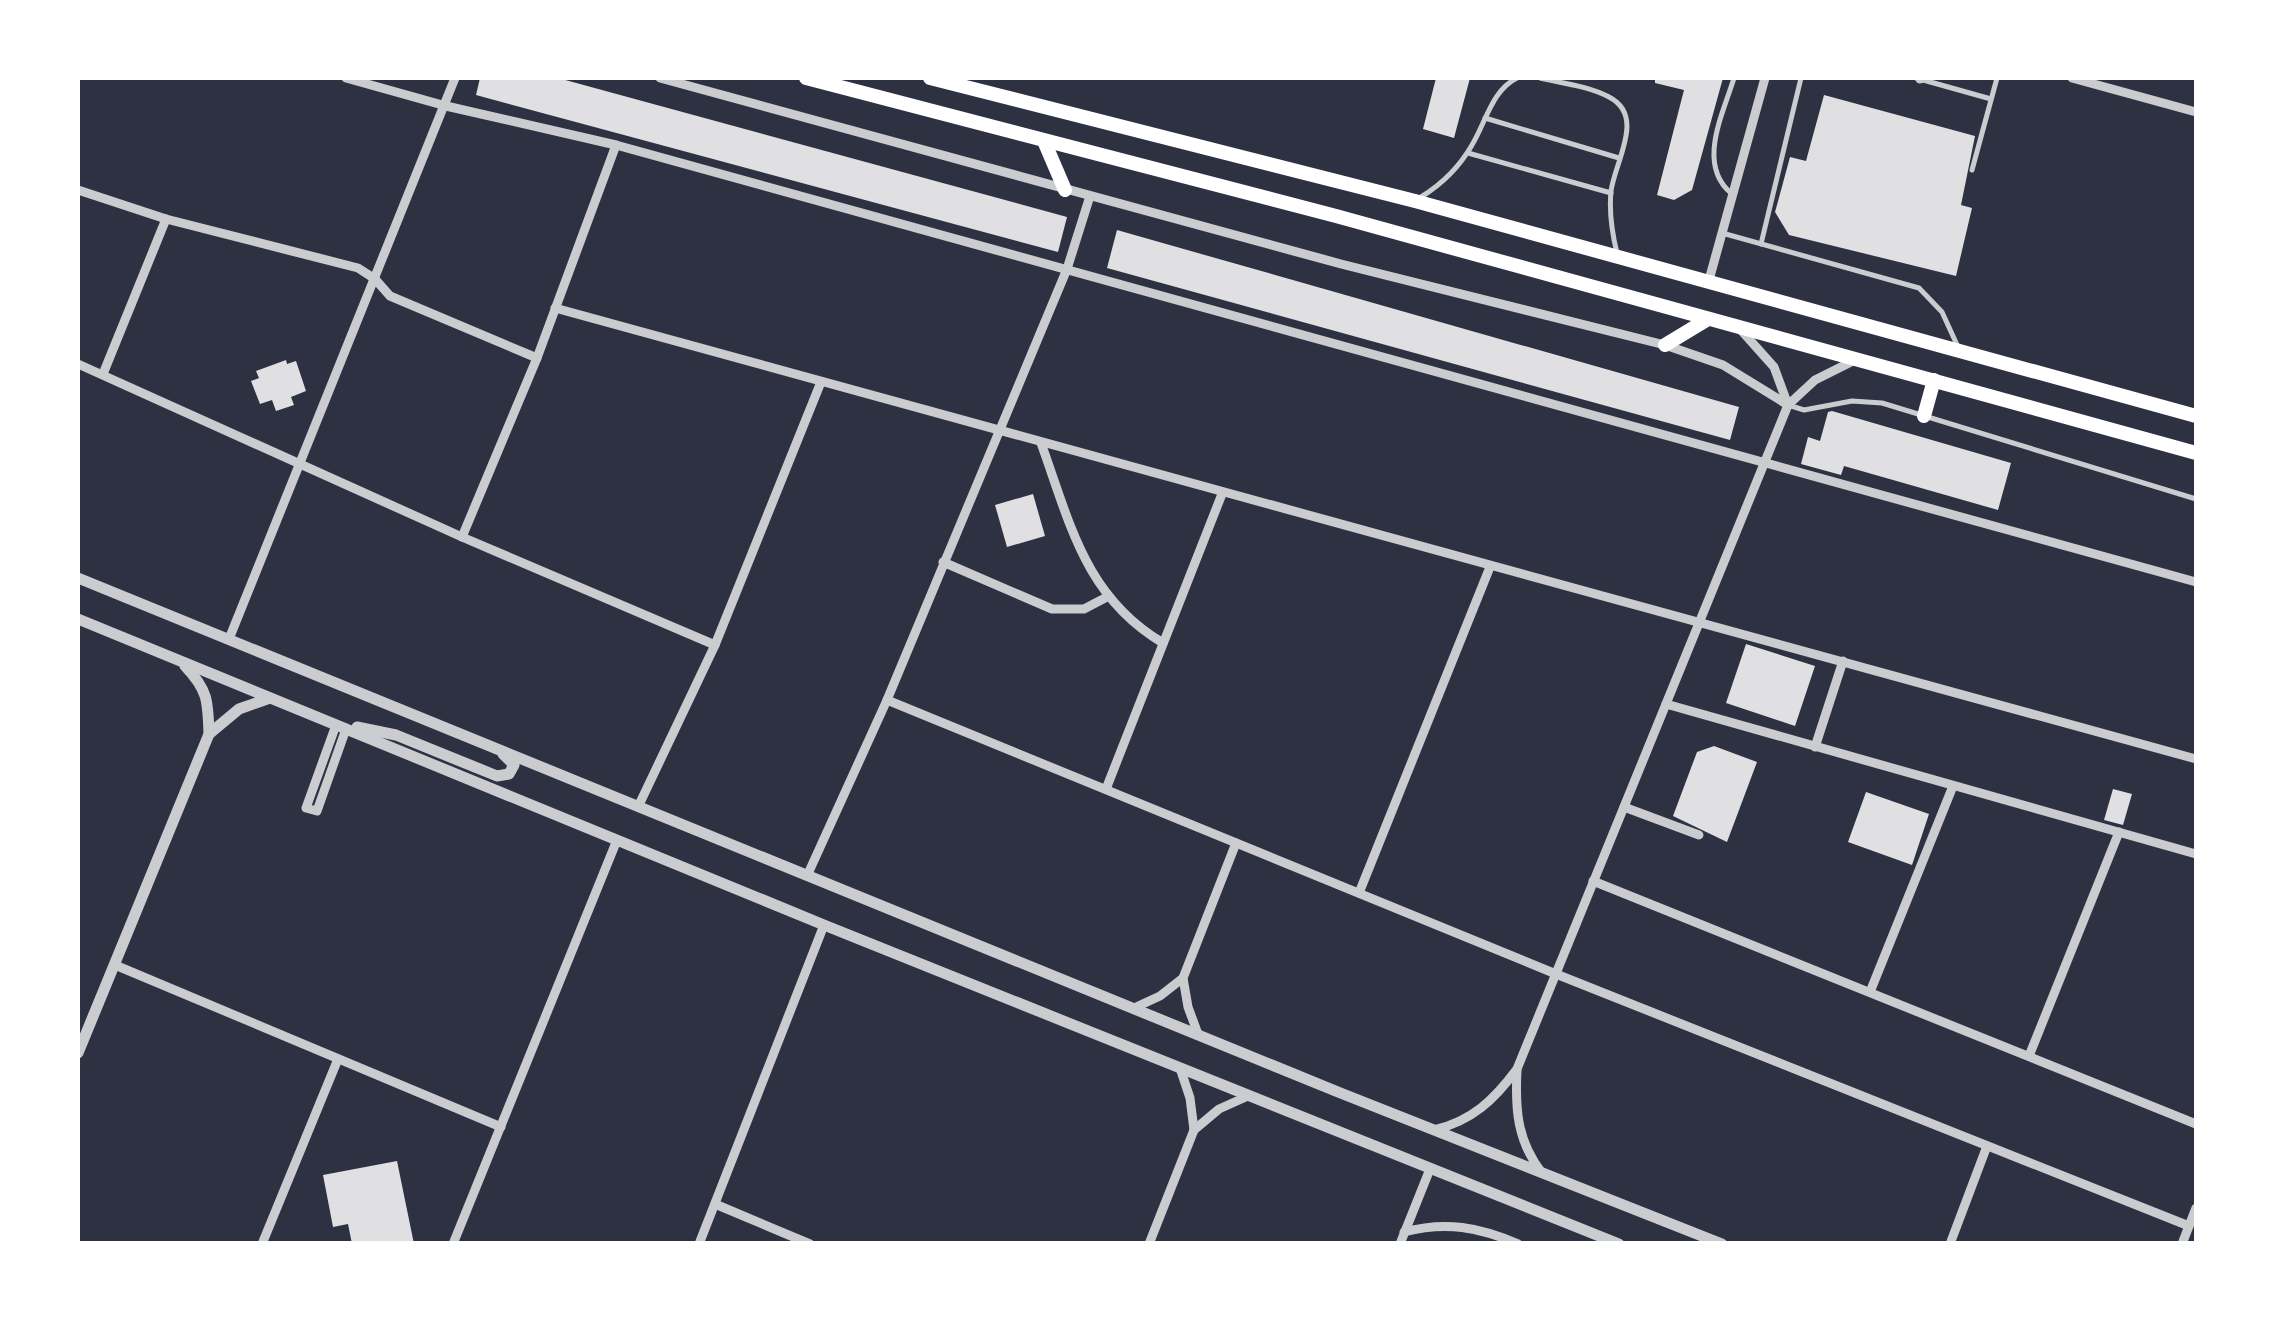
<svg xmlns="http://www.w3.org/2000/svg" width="2274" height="1321" font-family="'Roboto Condensed',sans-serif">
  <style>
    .building { fill: #e0e0e3 }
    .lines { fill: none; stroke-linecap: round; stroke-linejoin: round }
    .service { stroke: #caccd0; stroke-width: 5 }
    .minor { stroke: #caccd0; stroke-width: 9 }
    .tertiary { stroke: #caccd0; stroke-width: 11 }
    .primary { stroke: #fff; stroke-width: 14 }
  </style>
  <rect width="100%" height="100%" fill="#2d3142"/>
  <!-- building -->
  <g class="building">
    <polygon points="480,78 558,78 1067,217 1058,252 476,95"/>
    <polygon points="1436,78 1470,78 1454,138 1423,129"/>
    <polygon points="1655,78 1723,78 1692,190 1674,200 1657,195 1684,90 1655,83"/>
    <polygon points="1824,95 1975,136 1961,205 1972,208 1956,276 1789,235 1775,212 1777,205 1790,157 1806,161"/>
    <polygon points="1117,230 1739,407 1730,440 1107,268"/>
    <polygon points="286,360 287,364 296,361 306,391 291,397 294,405 276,411 272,400 260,404 251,381 259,378 256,371"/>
    <polygon points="1832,411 2011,463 1998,510 1844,466 1841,475 1801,464 1808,437 1820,441 1828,412"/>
    <polygon points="1033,494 1045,536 1007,547 995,505"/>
    <polygon points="1746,644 1815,666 1795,726 1726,703"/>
    <polygon points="1714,746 1757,762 1727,842 1673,816 1697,752"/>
    <polygon points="2113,789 2132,794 2123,825 2104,820"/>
    <polygon points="1866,792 1929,814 1912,865 1848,842"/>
    <polygon points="397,1161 414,1244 352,1244 348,1224 333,1227 323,1175"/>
  </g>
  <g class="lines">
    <!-- service -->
    <g class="service">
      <path d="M1540 78C1561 83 1589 86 1609 97 1646 116 1615 161 1611 191 1609 212 1612 233 1617 253"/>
      <polyline points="1916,78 1991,99"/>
      <polyline points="1485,118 1619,158"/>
      <polyline points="1468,153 1611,193"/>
      <polyline points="1972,170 1997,78"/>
      <path d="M1732 194C1696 165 1723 114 1734 78"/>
      <path d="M1421 197C1442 184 1460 166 1472 145 1486 122 1492 90 1517 78"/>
      <polyline points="1722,233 1919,288 1942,312 1958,347"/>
      <polyline points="1761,244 1801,78"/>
      <polyline points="1788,405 1804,410 1852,401 1882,403 2196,499"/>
    </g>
    <!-- minor -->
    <g class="minor">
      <polyline points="346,78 446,106 616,145 2196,582"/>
      <polyline points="660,78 1341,264 1665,345 1723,365 1788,405"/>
      <polyline points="2072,78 2196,112"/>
      <polyline points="1920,79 1920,78"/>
      <polyline points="78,190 166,219 358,268 375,279 390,296 537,358"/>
      <polyline points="1709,280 1765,78"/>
      <polyline points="555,308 2196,759"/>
      <polyline points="1740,329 1774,367 1788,405"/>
      <polyline points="78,364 462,537 715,645"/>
      <polyline points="103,374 166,219"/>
      <path d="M1041 443C1070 523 1085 597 1163 643"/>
      <polyline points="462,537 537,358 616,145"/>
      <polyline points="943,562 1052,609 1084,609 1107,597"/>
      <polyline points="229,639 455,78"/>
      <polyline points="887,700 1556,974 2189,1226"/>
      <polyline points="1666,704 2196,854"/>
      <polyline points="336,725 306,808 317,811 346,729"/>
      <polyline points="1815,747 1843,661"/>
      <polyline points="1106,789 1222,494"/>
      <polyline points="638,807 715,645 821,382"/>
      <polyline points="1624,807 1699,835"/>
      <polyline points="807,876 887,700 1067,269 1090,196"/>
      <polyline points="1593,881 2196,1124"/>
      <polyline points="1359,893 1490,567"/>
      <polyline points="115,965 501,1127"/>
      <polyline points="1183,978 1188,1007 1198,1034"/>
      <polyline points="1870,992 1953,786"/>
      <polyline points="1134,1008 1160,996 1183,978 1236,843"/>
      <polyline points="2029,1056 2119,832"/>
      <polyline points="1180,1068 1190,1098 1194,1130"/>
      <path d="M1517 1070C1515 1109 1517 1141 1542 1173"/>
      <path d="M1434 1130C1472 1121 1494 1100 1517 1069L1788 405 1815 380 1857 359"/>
      <polyline points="715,1204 810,1244"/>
      <path d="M1404 1232C1446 1221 1479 1227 1518 1244"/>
      <polyline points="262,1244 338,1059"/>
      <polyline points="453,1244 617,840"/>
      <polyline points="699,1244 824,925"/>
      <polyline points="1149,1244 1194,1130 1219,1109 1248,1096"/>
      <polyline points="1400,1244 1430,1169"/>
      <polyline points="1950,1244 1987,1146"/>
      <polyline points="2182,1244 2196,1208"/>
    </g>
    <!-- tertiary -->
    <g class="tertiary">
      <polyline points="78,578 1338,1092 1722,1244"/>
      <polyline points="78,619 824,925 1619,1244"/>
      <path d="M185 666C208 690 208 701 209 734"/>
      <polyline points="357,727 396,735 497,776 509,774 514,765 503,754"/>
      <polyline points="78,1053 209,734 239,709 270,698"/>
    </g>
    <!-- primary -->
    <g class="primary">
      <polyline points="806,78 1336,216 2196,453"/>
      <polyline points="930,78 1415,201 2196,416"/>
      <polyline points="1044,141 1065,190"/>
      <polyline points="1665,345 1708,319"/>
      <polyline points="1924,416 1934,380"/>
    </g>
  </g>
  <!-- border -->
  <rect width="2274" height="1321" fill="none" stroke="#ffffff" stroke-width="160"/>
</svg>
